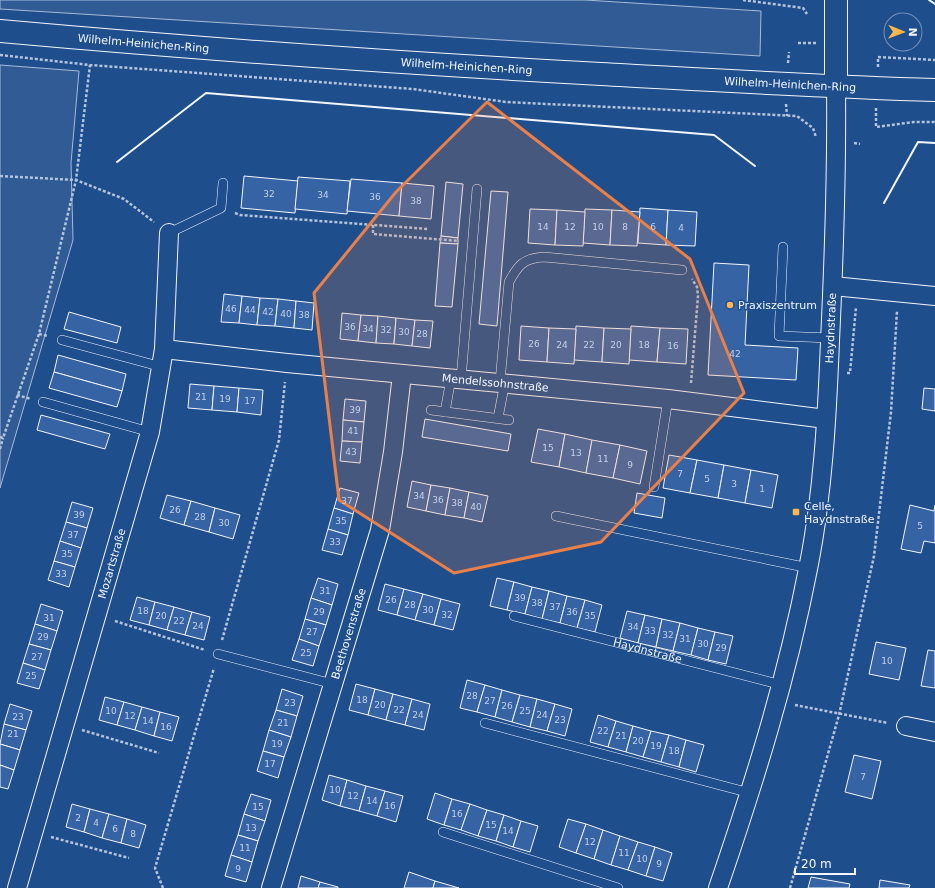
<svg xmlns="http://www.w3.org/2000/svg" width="935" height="888" font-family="'DejaVu Sans',sans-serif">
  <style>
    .built { fill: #305b95; stroke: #a8bbd7 }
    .building { fill: #3563a3; stroke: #f2f6ff }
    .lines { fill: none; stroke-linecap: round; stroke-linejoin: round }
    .lane-casing { stroke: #f2f6ff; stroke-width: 10 }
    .street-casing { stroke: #f2f6ff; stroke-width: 20 }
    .secondary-casing { stroke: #f2f6ff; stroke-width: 24 }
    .path { stroke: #b3c4dc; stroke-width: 2.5; stroke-dasharray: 3 2; stroke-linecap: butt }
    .lane { stroke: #1f4e8c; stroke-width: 9 }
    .street { stroke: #1f4e8c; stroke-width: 18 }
    .secondary { stroke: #1f4e8c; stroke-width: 22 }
    .wall { stroke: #f2f6ff; stroke-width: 2 }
    .marked { fill: #ea8049; fill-opacity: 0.2; stroke: #ea8049; stroke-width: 3; stroke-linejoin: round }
    .poi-dot { fill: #ffb74d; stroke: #1f4e8c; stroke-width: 1.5 }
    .labels { text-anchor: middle; stroke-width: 3; stroke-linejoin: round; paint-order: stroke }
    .number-label { font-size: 9px; fill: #c3d1e8 }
    .street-label { font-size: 11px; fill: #f2f6ff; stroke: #1f4e8c }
    .poi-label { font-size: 11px; fill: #f2f6ff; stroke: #1f4e8c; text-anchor: start }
  </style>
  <rect width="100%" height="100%" fill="#1f4e8c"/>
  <!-- built -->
  <g class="built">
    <polygon points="0,0 585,0 761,11 760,56 0,9"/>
    <polygon points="0,65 79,71 71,163 73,240 0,488"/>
  </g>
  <!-- building -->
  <g class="building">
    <polygon points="244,176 298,181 295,213 241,208"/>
    <polygon points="298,177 350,181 347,214 295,209"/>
    <polygon points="351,179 402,183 399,216 347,211"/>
    <polygon points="446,182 463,184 458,238 441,236"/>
    <polygon points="402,183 434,186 431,219 399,216"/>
    <polygon points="491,191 508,192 497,326 479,324"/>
    <polygon points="640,208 668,210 666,245 638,243"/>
    <polygon points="530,209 557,210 555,245 528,243"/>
    <polygon points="585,209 612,210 610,245 583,243"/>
    <polygon points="557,210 585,212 583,246 555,245"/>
    <polygon points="612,210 640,212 637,246 610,245"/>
    <polygon points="668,210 697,212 695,246 666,245"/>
    <polygon points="441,236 458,238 458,244 440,243"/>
    <polygon points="440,243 458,244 452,307 435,306"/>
    <polygon points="714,263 749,265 745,345 798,348 796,380 708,375"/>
    <polygon points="224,294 242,296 239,323 221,322"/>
    <polygon points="242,296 260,298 257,325 239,323"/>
    <polygon points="260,298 278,299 275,326 257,325"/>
    <polygon points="278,299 296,301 294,328 275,326"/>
    <polygon points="296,301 314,303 312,330 294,328"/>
    <polygon points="69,312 121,327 117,343 64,329"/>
    <polygon points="342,313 361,315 358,341 340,339"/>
    <polygon points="361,315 378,316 376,343 358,341"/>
    <polygon points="378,316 396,318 394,344 376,343"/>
    <polygon points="396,318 415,320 412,346 394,344"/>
    <polygon points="415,320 433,321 430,348 412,346"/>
    <polygon points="521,326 549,328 547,362 519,360"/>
    <polygon points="576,326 604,328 602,362 574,360"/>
    <polygon points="631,326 660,328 657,362 629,360"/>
    <polygon points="549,328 576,329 574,364 547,362"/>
    <polygon points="604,328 631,329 629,364 602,362"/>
    <polygon points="660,328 688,329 686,364 657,362"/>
    <polygon points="58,355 126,374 122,391 54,372"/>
    <polygon points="54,372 122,391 117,407 49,388"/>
    <polygon points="190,384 214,386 212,410 188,408"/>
    <polygon points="214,386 239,388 237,412 212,410"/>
    <polygon points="239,388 263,390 261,415 237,412"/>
    <polygon points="924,388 935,389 935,411 922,409"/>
    <polygon points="345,399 366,401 364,422 343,420"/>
    <polygon points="41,415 110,434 105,449 37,430"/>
    <polygon points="425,419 511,434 508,451 422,437"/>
    <polygon points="343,420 364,422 362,442 342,441"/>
    <polygon points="538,429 565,434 559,467 531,462"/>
    <polygon points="565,434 592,440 586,473 559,467"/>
    <polygon points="592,440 620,445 613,478 586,473"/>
    <polygon points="342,441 362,442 360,463 340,461"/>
    <polygon points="620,445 647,451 640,484 613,478"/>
    <polygon points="669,455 697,460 690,493 663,488"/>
    <polygon points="697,460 724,465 718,498 690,493"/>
    <polygon points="724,465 751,470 745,503 718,498"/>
    <polygon points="751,470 778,475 772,508 745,503"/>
    <polygon points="412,481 431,485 426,511 407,507"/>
    <polygon points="431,485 450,488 445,515 426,511"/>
    <polygon points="340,488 359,493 353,514 334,508"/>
    <polygon points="450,488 469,492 464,518 445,515"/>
    <polygon points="469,492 488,496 482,522 464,518"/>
    <polygon points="637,493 665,498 662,518 634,513"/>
    <polygon points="167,495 191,501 184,525 160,518"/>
    <polygon points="191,501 215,508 209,532 184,525"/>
    <polygon points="72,502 93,508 87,528 66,522"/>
    <polygon points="910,505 934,511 935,505 935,543 924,541 921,553 901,549"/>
    <polygon points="215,508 240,515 233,539 209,532"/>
    <polygon points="334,508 353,514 348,535 328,529"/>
    <polygon points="66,522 87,528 81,548 60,541"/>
    <polygon points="328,529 348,535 342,555 322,550"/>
    <polygon points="60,541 81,548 75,567 54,561"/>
    <polygon points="54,561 75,567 69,587 48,580"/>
    <polygon points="318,578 338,584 332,605 311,598"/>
    <polygon points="497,578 514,582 507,610 490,606"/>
    <polygon points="514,582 532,587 525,614 507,610"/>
    <polygon points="385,584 404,589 397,615 378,610"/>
    <polygon points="532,587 549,591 542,619 525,614"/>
    <polygon points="404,589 423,594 415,620 397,615"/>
    <polygon points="549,591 567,596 560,623 542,619"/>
    <polygon points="423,594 441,599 434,625 415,620"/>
    <polygon points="567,596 585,600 577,628 560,623"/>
    <polygon points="137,597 155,602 149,625 130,620"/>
    <polygon points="311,598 332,605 326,625 305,619"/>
    <polygon points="441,599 460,604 453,630 434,625"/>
    <polygon points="585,600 602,605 595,632 577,628"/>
    <polygon points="155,602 174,607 167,630 149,625"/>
    <polygon points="41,604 63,611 57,631 35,624"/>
    <polygon points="174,607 192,612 185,635 167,630"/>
    <polygon points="627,611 645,615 638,643 620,638"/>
    <polygon points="192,612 210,617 204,640 185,635"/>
    <polygon points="645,615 662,619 656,647 638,643"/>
    <polygon points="305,619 326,625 319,646 299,639"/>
    <polygon points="662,619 680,623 673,651 656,647"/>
    <polygon points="680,623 698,628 691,655 673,651"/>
    <polygon points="35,624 57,631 51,650 29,644"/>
    <polygon points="698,628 715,632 708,660 691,655"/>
    <polygon points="715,632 733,636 726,664 708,660"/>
    <polygon points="299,639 319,646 313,666 292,660"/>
    <polygon points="876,642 906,648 899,680 869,674"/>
    <polygon points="29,644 51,650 45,670 23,663"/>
    <polygon points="928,650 935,651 935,688 921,686"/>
    <polygon points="23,663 45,670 39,689 17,683"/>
    <polygon points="467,680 485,685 477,712 460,708"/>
    <polygon points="356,684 375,689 368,715 349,710"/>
    <polygon points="485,685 502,690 495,717 477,712"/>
    <polygon points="282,689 303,696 297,716 276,710"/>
    <polygon points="375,689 393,694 386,720 368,715"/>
    <polygon points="502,690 520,695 512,722 495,717"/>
    <polygon points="393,694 412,699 405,725 386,720"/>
    <polygon points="520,695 537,699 530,727 512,722"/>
    <polygon points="105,697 124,702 117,725 99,720"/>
    <polygon points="412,699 430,704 424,730 405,725"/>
    <polygon points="537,699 555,704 547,731 530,727"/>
    <polygon points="124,702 142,707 135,730 117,725"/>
    <polygon points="10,704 32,711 26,730 4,724"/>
    <polygon points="555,704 572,709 565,736 547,731"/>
    <polygon points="142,707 160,712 154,736 135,730"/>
    <polygon points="276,710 297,716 291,737 269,730"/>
    <polygon points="160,712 179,717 172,741 154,736"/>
    <polygon points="598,715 616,721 608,747 590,742"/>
    <polygon points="616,721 633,726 626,752 608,747"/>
    <polygon points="4,724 26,730 20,750 0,744"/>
    <polygon points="633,726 651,731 643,757 626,752"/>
    <polygon points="269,730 291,737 284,757 263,751"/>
    <polygon points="651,731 669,735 661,762 643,757"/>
    <polygon points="669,735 686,740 679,767 661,762"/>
    <polygon points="686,740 704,745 696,772 679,767"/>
    <polygon points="0,744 20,750 14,770 0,765"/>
    <polygon points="263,751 284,757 278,778 257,771"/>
    <polygon points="854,755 881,761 872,799 845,792"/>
    <polygon points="0,765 14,770 8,789 0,787"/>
    <polygon points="329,775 347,780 340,806 322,800"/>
    <polygon points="347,780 366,786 359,811 340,806"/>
    <polygon points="366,786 385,791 377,816 359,811"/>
    <polygon points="385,791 403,796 396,822 377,816"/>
    <polygon points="435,793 452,799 444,825 427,819"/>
    <polygon points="251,794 271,800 265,821 244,814"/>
    <polygon points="452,799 470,804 461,830 444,825"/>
    <polygon points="72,804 90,809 84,832 66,827"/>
    <polygon points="470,804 487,810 478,836 461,830"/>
    <polygon points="90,809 109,814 102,838 84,832"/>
    <polygon points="487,810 504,815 496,841 478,836"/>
    <polygon points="109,814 127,819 121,843 102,838"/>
    <polygon points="244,814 265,821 258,841 238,835"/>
    <polygon points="504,815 521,821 513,847 496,841"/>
    <polygon points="127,819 146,825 139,848 121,843"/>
    <polygon points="568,819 586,824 576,853 559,847"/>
    <polygon points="521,821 538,826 530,852 513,847"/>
    <polygon points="586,824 603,830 594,859 576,853"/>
    <polygon points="603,830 620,836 611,865 594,859"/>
    <polygon points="238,835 258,841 252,862 231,855"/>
    <polygon points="620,836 638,842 628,870 611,865"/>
    <polygon points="638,842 655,847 646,876 628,870"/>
    <polygon points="655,847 672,853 663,881 646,876"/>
    <polygon points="231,855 252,862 246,882 225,876"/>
    <polygon points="409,872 435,881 433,888 404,888"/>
    <polygon points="301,876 320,882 318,888 298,888"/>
    <polygon points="811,877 850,884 849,888 808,888"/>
    <polygon points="880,880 910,885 909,888 879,888"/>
    <polygon points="435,881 459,888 433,888"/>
    <polygon points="320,882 338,887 338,888 318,888"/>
  </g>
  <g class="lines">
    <!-- lane casing -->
    <g class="lane-casing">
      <g id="lane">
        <polyline points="169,233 221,208 223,183"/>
        <polyline points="783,247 779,336 830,338"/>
        <polyline points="62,340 162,367"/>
        <polyline points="461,379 477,189"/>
        <path d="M500 382 509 282C518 265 524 258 544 257L682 270"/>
        <polyline points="43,402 150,432"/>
        <polyline points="431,410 509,420"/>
        <polyline points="445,412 451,378"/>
        <polyline points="498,418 505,382"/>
        <polyline points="654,487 668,399"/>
        <polyline points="556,516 809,568"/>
        <path id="s1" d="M514 616 782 685"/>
        <polyline points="218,654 333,684"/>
        <polyline points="485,723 750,793"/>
        <polyline points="443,832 618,888"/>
      </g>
    </g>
    <!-- street casing -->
    <g class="street-casing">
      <g id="street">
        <polyline points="833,286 935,296"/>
        <path id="s2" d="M164 349 287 363 668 399 826 419"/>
        <polyline points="906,726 935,732"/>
        <path id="s3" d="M17 888 150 432 164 349 169 233"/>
        <path id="s4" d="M271 888 380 530 393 452 402 374"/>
        <path id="s5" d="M718 888C754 783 787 678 808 569 823 494 827 417 830 341 834 256 837 172 836 87"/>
      </g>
    </g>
    <!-- secondary casing -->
    <g class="secondary-casing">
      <g id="secondary">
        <path id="s6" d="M0 31C200 49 400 63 601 74 712 80 824 87 935 90"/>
        <polyline points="836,87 836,0"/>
      </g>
    </g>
    <!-- path -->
    <g class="path">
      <polyline points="743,0 803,8 807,14"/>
      <polyline points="798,43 816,43"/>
      <polyline points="0,55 90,65 413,89 506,102 797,116 813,128 816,137"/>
      <polyline points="788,63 789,52"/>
      <polyline points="878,67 878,57 935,60"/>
      <polyline points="786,104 787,116"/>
      <polyline points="876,108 876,127 914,122 935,122"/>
      <polyline points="854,143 860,144"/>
      <polyline points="0,176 76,180 124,199 154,222"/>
      <polyline points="235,213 240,215 428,229"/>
      <polyline points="373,225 373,234 459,241"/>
      <polyline points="39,334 48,336"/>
      <polyline points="847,373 850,373 856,307"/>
      <polyline points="691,383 698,296 697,287 692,279"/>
      <polyline points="17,395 31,399"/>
      <polyline points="0,437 3,438 39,334 76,180 90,65"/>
      <polyline points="0,449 3,438"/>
      <polyline points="115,621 205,650"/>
      <polyline points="222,640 279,440 285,382"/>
      <polyline points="795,705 888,723"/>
      <polyline points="82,730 159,753"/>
      <polyline points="51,837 129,858"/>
      <polyline points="163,888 155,868 214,668"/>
      <polyline points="790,888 839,715 874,556 891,412 897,311"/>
    </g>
    <!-- lane -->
    <use href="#lane" class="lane"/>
    <!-- street -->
    <use href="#street" class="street"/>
    <!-- secondary -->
    <use href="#secondary" class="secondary"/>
    <!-- wall -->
    <g class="wall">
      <polyline points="929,0 935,4"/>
      <polyline points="117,162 206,93 714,135 755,166"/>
      <polyline points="884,203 918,142 935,143"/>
    </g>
  </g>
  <!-- marked area -->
  <path class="marked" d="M487 102 690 259 744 393 601 542 454 573 339 500 314 293 396 192Z"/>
  <!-- markers -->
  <g class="poi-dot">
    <circle cx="730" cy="305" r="4"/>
    <rect x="792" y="508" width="8" height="8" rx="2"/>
  </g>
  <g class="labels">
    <!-- number labels -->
    <g class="number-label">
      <text x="269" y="197">32</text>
      <text x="323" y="198">34</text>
      <text x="375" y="200">36</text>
      <text x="416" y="204">38</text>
      <text x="543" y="230">14</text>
      <text x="570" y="230">12</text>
      <text x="598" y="230">10</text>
      <text x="625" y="230">8</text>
      <text x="653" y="230">6</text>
      <text x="681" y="231">4</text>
      <text x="231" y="312">46</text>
      <text x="250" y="313">44</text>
      <text x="268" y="315">42</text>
      <text x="286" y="317">40</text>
      <text x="304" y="318">38</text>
      <text x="350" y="330">36</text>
      <text x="368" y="332">34</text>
      <text x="386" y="333">32</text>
      <text x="404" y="335">30</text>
      <text x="422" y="337">28</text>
      <text x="534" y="347">26</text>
      <text x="562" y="348">24</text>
      <text x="589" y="348">22</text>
      <text x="616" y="348">20</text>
      <text x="644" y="348">18</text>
      <text x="673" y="349">16</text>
      <text x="735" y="357">42</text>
      <text x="201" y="400">21</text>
      <text x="225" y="402">19</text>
      <text x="250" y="404">17</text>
      <text x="355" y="413">39</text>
      <text x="353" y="434">41</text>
      <text x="548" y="451">15</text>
      <text x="351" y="455">43</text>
      <text x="576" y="456">13</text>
      <text x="603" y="462">11</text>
      <text x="630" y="468">9</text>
      <text x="680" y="477">7</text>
      <text x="707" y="482">5</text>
      <text x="734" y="487">3</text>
      <text x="762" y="492">1</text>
      <text x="419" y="499">34</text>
      <text x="438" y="503">36</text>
      <text x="347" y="504">37</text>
      <text x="457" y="506">38</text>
      <text x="476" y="510">40</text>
      <text x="175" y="513">26</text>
      <text x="79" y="518">39</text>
      <text x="200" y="520">28</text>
      <text x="341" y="524">35</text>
      <text x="224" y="526">30</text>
      <text x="920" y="529">5</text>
      <text x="73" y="538">37</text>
      <text x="335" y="545">33</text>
      <text x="67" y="557">35</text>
      <text x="61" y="577">33</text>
      <text x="325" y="594">31</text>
      <text x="520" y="601">39</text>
      <text x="391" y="603">26</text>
      <text x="537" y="606">38</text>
      <text x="410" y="608">28</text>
      <text x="555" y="610">37</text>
      <text x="428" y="613">30</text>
      <text x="143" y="614">18</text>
      <text x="319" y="615">29</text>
      <text x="572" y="615">36</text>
      <text x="447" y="618">32</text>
      <text x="161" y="619">20</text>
      <text x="590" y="619">35</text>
      <text x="49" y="621">31</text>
      <text x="179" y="624">22</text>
      <text x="198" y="629">24</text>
      <text x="633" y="630">34</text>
      <text x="650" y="634">33</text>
      <text x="312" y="635">27</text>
      <text x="668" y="638">32</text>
      <text x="43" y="640">29</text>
      <text x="685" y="642">31</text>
      <text x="703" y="647">30</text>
      <text x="721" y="651">29</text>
      <text x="306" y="656">25</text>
      <text x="37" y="660">27</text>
      <text x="887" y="664">10</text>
      <text x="31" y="679">25</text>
      <text x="472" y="699">28</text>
      <text x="362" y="703">18</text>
      <text x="490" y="704">27</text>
      <text x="290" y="706">23</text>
      <text x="380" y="708">20</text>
      <text x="507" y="709">26</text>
      <text x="399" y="713">22</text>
      <text x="111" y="714">10</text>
      <text x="525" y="714">25</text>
      <text x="418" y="718">24</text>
      <text x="542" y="718">24</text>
      <text x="130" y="719">12</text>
      <text x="18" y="720">23</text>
      <text x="560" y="723">23</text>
      <text x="148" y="724">14</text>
      <text x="283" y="726">21</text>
      <text x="166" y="730">16</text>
      <text x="603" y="734">22</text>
      <text x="13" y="737">21</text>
      <text x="621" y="739">21</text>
      <text x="638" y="744">20</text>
      <text x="277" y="747">19</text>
      <text x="656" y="749">19</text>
      <text x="674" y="754">18</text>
      <text x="270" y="767">17</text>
      <text x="863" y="780">7</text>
      <text x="335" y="793">10</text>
      <text x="353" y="799">12</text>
      <text x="372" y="804">14</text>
      <text x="390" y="809">16</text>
      <text x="258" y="810">15</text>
      <text x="457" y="817">16</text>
      <text x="78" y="821">2</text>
      <text x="96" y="826">4</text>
      <text x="491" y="828">15</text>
      <text x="251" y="831">13</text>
      <text x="115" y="832">6</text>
      <text x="508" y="834">14</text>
      <text x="133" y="837">8</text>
      <text x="590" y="845">12</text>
      <text x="245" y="851">11</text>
      <text x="624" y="856">11</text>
      <text x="642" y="862">10</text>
      <text x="659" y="867">9</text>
      <text x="238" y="872">9</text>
    </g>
    <!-- street labels -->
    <g class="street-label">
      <text dy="4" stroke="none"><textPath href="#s6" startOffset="144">Wilhelm-Heinichen-Ring</textPath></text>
      <text dy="4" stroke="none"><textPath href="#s6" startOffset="468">Wilhelm-Heinichen-Ring</textPath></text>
      <text dy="4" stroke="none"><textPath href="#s6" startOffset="792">Wilhelm-Heinichen-Ring</textPath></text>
      <text dy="4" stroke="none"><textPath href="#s5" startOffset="574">Haydnstraße</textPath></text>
      <text dy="4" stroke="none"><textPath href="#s2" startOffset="333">Mendelssohnstraße</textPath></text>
      <text dy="4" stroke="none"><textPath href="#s3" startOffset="338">Mozartstraße</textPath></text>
      <text dy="4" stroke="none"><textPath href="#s4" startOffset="266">Beethovenstraße</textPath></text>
      <text dy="4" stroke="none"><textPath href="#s1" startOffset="138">Haydnstraße</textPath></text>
    </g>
    <!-- poi labels -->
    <g class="poi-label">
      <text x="738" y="309">Praxiszentrum</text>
      <text x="804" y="510">Celle,<tspan x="804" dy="13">Haydnstraße</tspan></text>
    </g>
  </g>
  <!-- north arrow -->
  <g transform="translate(903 32) rotate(91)"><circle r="19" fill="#1f4e8c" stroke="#7391ba"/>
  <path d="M0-3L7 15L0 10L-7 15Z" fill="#ffb74d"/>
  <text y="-6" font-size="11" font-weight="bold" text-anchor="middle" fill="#f2f6ff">N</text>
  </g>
  <!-- scale -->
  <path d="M795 868v6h60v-6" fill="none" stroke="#f2f6ff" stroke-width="2"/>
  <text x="801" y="868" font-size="12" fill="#f2f6ff" stroke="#1f4e8c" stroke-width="3" paint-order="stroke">20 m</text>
</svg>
